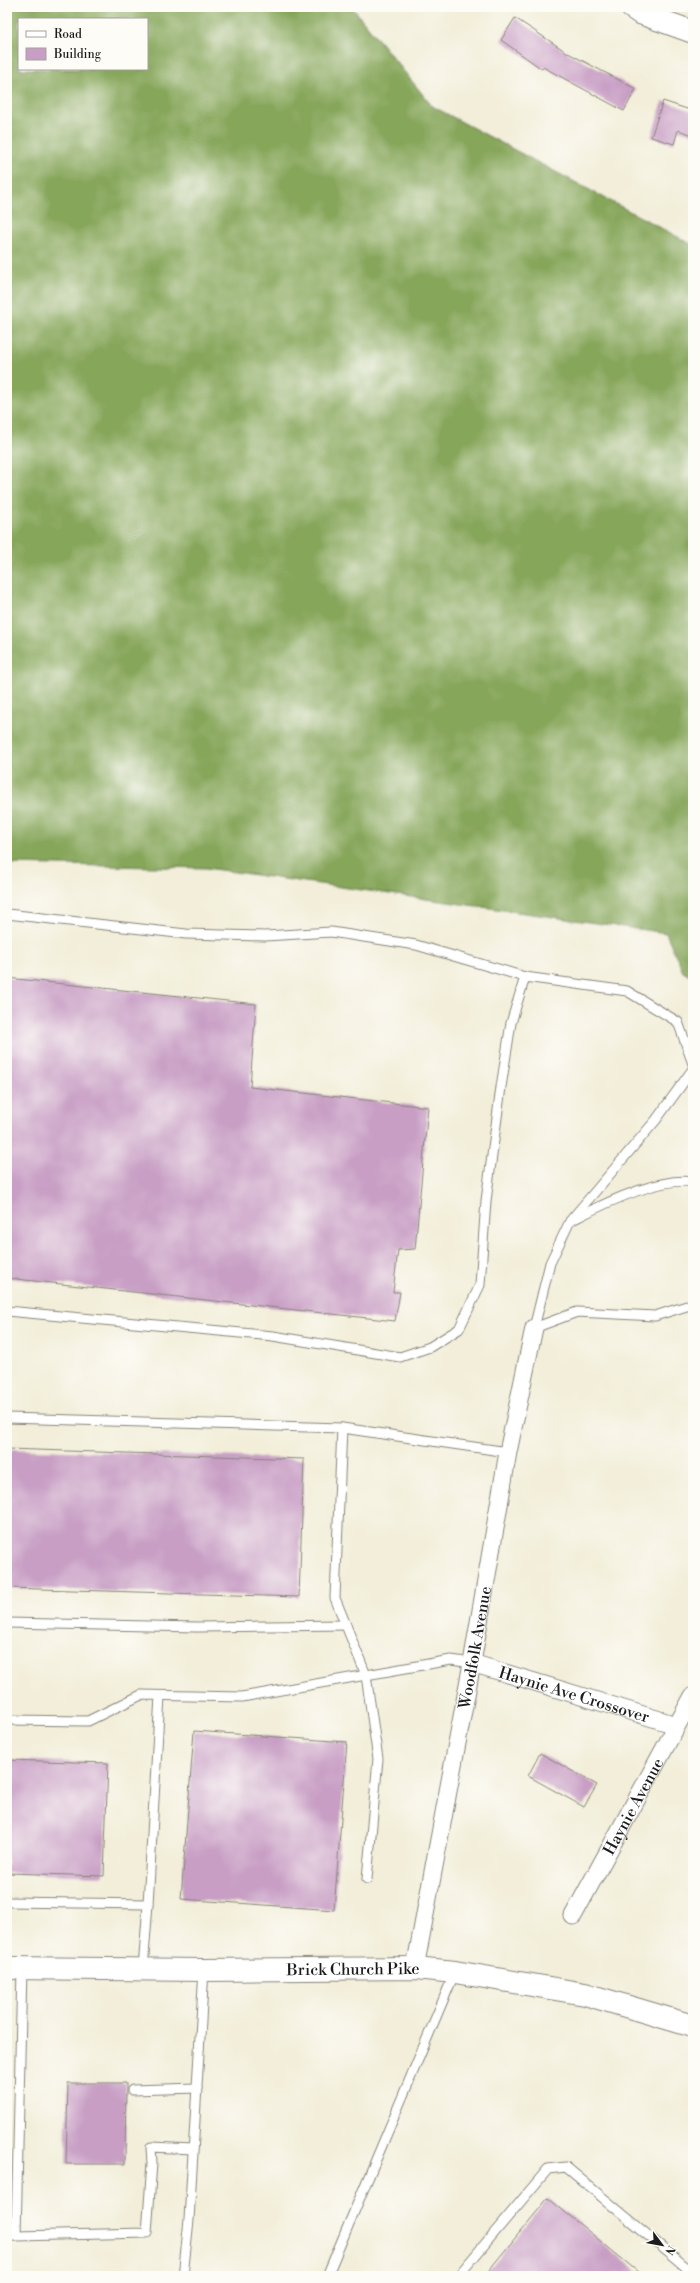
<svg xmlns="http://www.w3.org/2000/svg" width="700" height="2283" font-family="'Libre Bodoni',serif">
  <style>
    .forest { fill: #86a65a; stroke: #51613b; fill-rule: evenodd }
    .building { fill: #c89ec5 }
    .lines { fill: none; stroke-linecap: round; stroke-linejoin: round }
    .lane-casing { stroke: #87857a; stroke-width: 11 }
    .street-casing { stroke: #87857a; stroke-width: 19 }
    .secondary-casing { stroke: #87857a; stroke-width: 24 }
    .lane { stroke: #fff; stroke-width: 9 }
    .street { stroke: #fff; stroke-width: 17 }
    .secondary { stroke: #fff; stroke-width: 22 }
    .labels { text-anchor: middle; stroke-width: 3; stroke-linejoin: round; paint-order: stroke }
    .street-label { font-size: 16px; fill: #1c1c1c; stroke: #fdfcf7 }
  </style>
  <rect width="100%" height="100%" fill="#fdfcf7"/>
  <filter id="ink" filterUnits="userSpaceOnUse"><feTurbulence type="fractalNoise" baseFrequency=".025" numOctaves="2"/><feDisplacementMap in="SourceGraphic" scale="8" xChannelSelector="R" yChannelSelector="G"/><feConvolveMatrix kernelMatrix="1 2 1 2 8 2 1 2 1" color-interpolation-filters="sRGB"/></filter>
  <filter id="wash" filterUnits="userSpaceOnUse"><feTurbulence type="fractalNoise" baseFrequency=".012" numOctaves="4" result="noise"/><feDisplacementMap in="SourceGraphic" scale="16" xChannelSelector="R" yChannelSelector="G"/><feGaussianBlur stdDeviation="0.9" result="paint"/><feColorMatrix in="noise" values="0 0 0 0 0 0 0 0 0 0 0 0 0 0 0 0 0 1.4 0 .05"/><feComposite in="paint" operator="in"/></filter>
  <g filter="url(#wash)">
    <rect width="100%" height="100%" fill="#f2eed9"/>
    <!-- forest -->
    <path class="forest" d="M7 7H352L432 106 693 245V978L683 972 666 933 206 868 7 864ZM19 19H147V69H19Z"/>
    <g id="blocks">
      <!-- building -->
      <g class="building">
        <polygon points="515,18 568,53 636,89 624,111 543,67 542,69 501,40"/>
        <polygon points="663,101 693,111 693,135 678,130 674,144 651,137"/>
        <polygon points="7,978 256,1004 250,1087 428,1107 415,1249 398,1250 393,1292 400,1292 395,1321 7,1278"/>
        <polygon points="7,1449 304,1459 299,1597 7,1588"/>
        <polygon points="194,1731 347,1742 334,1910 181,1899"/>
        <polygon points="540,1753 597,1785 584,1807 528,1776"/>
        <polygon points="7,1760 108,1763 104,1876 7,1873"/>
        <polygon points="68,2083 126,2083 125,2164 66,2164"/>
        <polygon points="548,2198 643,2276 484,2276"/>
      </g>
    </g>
  </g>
  <g filter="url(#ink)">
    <use href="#blocks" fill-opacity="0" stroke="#87857a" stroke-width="1"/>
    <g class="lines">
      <!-- lane casing -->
      <g class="lane-casing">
        <g id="lane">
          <polyline points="7,914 186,934 265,936 331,932 416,945 525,977 627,991 678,1022 693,1064"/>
          <path d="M574 1219C603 1204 661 1176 693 1182"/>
          <polyline points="7,1311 273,1336 400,1357 430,1347 459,1329 480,1285 486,1201 501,1087 511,1023 525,977"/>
          <polyline points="534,1328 550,1263 570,1221 656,1120 693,1069"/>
          <polyline points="534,1328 577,1312 655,1316 693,1304"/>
          <polyline points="7,1418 342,1428"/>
          <polyline points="7,1623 197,1627 346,1625"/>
          <polyline points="7,1720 88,1721 141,1695 242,1697 451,1660 472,1663"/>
          <polyline points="367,1879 378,1759 366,1675 335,1598 342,1428 508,1452"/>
          <polyline points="7,1902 148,1904 143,1969"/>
          <polyline points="148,1904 160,1696"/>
          <polyline points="132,2090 197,2088"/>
          <polyline points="7,2236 16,2236 22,1968"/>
          <polyline points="16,2236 147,2233 152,2163 151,2147 193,2149"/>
          <polyline points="183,2276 189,2220 204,1970"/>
          <polyline points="327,2276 455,1972"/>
          <polyline points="458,2276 548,2169 566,2167 693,2273"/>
        </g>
      </g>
      <!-- street casing -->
      <g class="street-casing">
        <g id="street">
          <path id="s1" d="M472 1663 676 1725"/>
          <path id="s2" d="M573 1916 693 1696"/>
          <path id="s3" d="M415 1968 472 1663 508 1452 534 1328"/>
        </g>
      </g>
      <!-- secondary casing -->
      <g class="secondary-casing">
        <g id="secondary">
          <polyline points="631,7 640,13 693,32"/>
          <path id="s4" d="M7 1968 204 1970 415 1968 455 1972 585 1994 693 2026"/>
        </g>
      </g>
      <!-- lane -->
      <use href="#lane" class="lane"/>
      <!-- street -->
      <use href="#street" class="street"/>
      <!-- secondary -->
      <use href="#secondary" class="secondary"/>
    </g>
  </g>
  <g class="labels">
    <!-- street labels -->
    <g class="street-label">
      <text dy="6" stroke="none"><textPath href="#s3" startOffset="326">Woodfolk Avenue</textPath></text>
      <text dy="6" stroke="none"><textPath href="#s1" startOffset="107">Haynie Ave Crossover</textPath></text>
      <text dy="6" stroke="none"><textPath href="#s2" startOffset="125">Haynie Avenue</textPath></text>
      <text dy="6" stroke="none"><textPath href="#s4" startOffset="346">Brick Church Pike</textPath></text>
    </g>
  </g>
  <!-- margin -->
  <rect width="700" height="2283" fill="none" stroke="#fdfcf7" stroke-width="24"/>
  <!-- legend -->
  <rect x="18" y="18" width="130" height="52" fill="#fdfcf7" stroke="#a3a29f"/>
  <rect x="26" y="31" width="20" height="6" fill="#ffffff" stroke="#a3a29f"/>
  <text x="54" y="38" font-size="12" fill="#1c1c1c">Road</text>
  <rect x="26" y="48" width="20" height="12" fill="#c89ec5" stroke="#a3a29f"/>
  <text x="54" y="58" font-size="12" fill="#1c1c1c">Building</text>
  <!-- north arrow -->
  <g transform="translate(662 2245) rotate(122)" stroke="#fdfcf7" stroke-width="3" paint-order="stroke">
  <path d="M0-3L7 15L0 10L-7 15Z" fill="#1c1c1c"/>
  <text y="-6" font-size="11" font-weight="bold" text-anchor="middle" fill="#1c1c1c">N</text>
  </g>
</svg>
